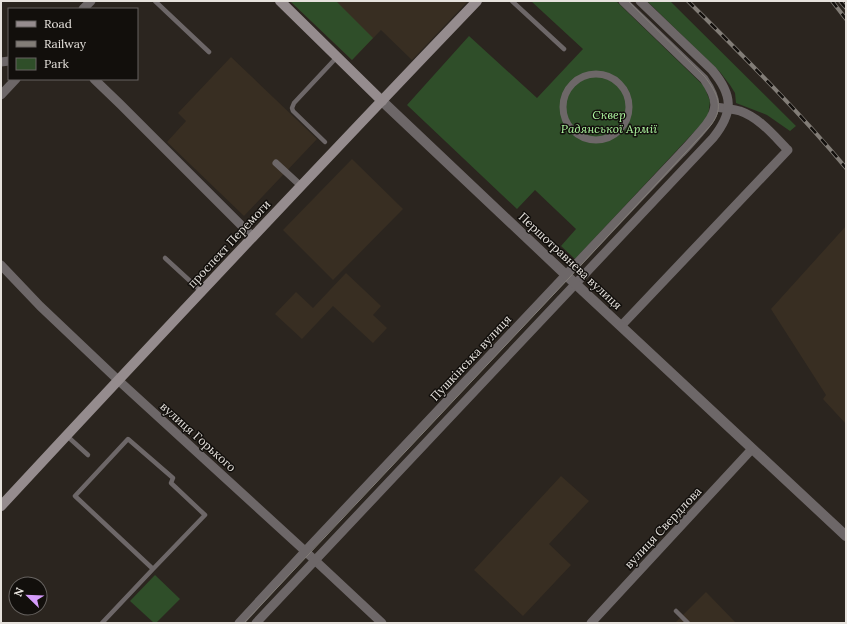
<svg xmlns="http://www.w3.org/2000/svg" width="847" height="624" font-family="Lora,serif">
  <style>
    .built { fill: #382e22 }
    .green { fill: #2f4e29 }
    .lines { fill: none; stroke-linecap: round; stroke-linejoin: round }
    .service { stroke: #6d6768; stroke-width: 4.5 }
    .pedestrian { stroke: #6d6768; stroke-width: 7 }
    .minor { stroke: #6d6768; stroke-width: 9 }
    .tertiary { stroke: #6d6768; stroke-width: 10 }
    .secondary { stroke: #958c8e; stroke-width: 10 }
    .tram { stroke: #827d77; stroke-width: 1 }
    .rail-casing { stroke: #827d77; stroke-width: 4 }
    .rail { stroke: #120f0c; stroke-width: 2.5; stroke-dasharray: 8; stroke-linecap: butt }
    .labels { text-anchor: middle; stroke-width: 3; stroke-linejoin: round; paint-order: stroke }
    .park-label { font-size: 12px; font-style: italic; fill: #aef8a0; stroke: #120f0c }
    .street-label { font-size: 12px; fill: #e6e2dd; stroke: #120f0c }
  </style>
  <rect width="100%" height="100%" fill="#2b251f"/>
  <!-- built -->
  <g class="built">
    <polygon points="290,1 468,1 412,60 381,30 352,60"/>
    <polygon points="231,57 317,139 244,216 167,142 186,121 178,113"/>
    <polygon points="352,159 403,209 333,280 283,230"/>
    <polygon points="846,226 846,424 823,399 826,395 771,309"/>
    <polygon points="346,273 381,306 373,315 387,328 373,343 333,306 302,339 275,314 296,292 313,308"/>
    <polygon points="561,476 589,501 549,544 571,565 523,616 474,570"/>
    <polygon points="706,592 736,623 675,623"/>
  </g>
  <!-- green -->
  <g class="green">
    <polygon points="290,1 336,1 373,38 352,60"/>
    <polygon points="531,1 616,1 704,86 710,101 708,117 575,259 561,246 576,229 535,190 517,209 407,105 469,36 537,98 583,49"/>
    <polygon points="647,1 670,1 796,126 790,131 767,115 736,103 735,93 730,85 720,72"/>
    <polygon points="155,575 180,599 156,623 154,623 130,601"/>
  </g>
  <g class="lines">
    <!-- service -->
    <g class="service">
      <polyline points="155,1 209,52"/>
      <polyline points="512,1 564,49"/>
      <polyline points="325,142 293,111 292,108 294,103 337,57"/>
      <polyline points="165,258 202,292"/>
      <polyline points="67,436 88,455"/>
      <polyline points="676,611 688,623"/>
      <polyline points="102,623 153,569 75,496 128,439 173,478 171,483 205,515 153,569"/>
    </g>
    <!-- pedestrian -->
    <g class="pedestrian">
      <circle cx="596" cy="107" r="33"/>
      <polyline points="276,163 301,186"/>
    </g>
    <!-- minor -->
    <g class="minor">
      <polyline points="83,9 91,1"/>
      <polyline points="1,62 9,61"/>
      <polyline points="94,79 120,104 253,237"/>
      <polyline points="1,95 16,79"/>
      <polyline points="1,265 40,306 118,380 305,551 382,623"/>
      <path d="M621 326 788 150C774 136 760 118 740 111 732 109 724 108 715 107"/>
      <path d="M239 623 310 546 681 153C688 146 694 139 700 132 718 112 720 102 704 79L623 1"/>
      <path d="M256 623 713 138C734 112 733 95 712 70L640 1"/>
      <polyline points="591,623 752,449"/>
    </g>
    <!-- tertiary -->
    <polyline class="tertiary" points="382,101 566,275 846,536"/>
    <!-- secondary -->
    <g class="secondary">
      <polyline points="280,1 382,101"/>
      <path d="M1 506C158 337 317 168 477 1"/>
    </g>
    <!-- tram -->
    <path class="tram" d="M244 623 569 278 711 125C725 107 717 93 705 77L628 1"/>
    <!-- rail casing -->
    <g class="rail-casing">
      <g id="rail">
        <path d="M688 1C742 55 797 109 846 168"/>
        <polyline points="832,1 846,19"/>
        <polyline points="840,1 846,8"/>
      </g>
    </g>
    <!-- rail -->
    <use href="#rail" class="rail"/>
  </g>
  <g class="labels">
    <!-- park labels -->
    <g class="park-label">
      <text x="609" y="119">Сквер<tspan x="609" dy="14">Радянської Армії</tspan></text>
    </g>
    <!-- street labels -->
    <g class="street-label">
      <text transform="translate(229 244) rotate(-47)" y="4">проспект Перемоги</text>
      <text transform="translate(570 261) rotate(43)" y="4">Першотравнева вулиця</text>
      <text transform="translate(471 358) rotate(-47)" y="4">Пушкінська вулиця</text>
      <text transform="translate(198 437) rotate(42)" y="4">вулиця Горького</text>
      <text transform="translate(663 528) rotate(-47)" y="4">вулиця Свердлова</text>
    </g>
  </g>
  <!-- border -->
  <rect width="847" height="624" fill="none" stroke="#e6e2dd" stroke-width="4"/>
  <!-- legend -->
  <rect x="8" y="8" width="130" height="72" fill="#120f0c" stroke="#676360"/>
  <rect x="16" y="21" width="20" height="6" fill="#958c8e" stroke="#676360"/>
  <text x="44" y="28" font-size="12" fill="#e6e2dd">Road</text>
  <rect x="16" y="41" width="20" height="6" fill="#827d77" stroke="#676360"/>
  <text x="44" y="48" font-size="12" fill="#e6e2dd">Railway</text>
  <rect x="16" y="58" width="20" height="12" fill="#2f4e29" stroke="#676360"/>
  <text x="44" y="68" font-size="12" fill="#e6e2dd">Park</text>
  <!-- north arrow -->
  <g transform="translate(28 596) rotate(293)"><circle r="19" fill="#120f0c" stroke="#676360"/>
  <path d="M0-3L7 15L0 10L-7 15Z" fill="#d59cfb"/>
  <text y="-6" font-size="11" font-weight="bold" text-anchor="middle" fill="#e6e2dd">N</text>
  </g>
</svg>
